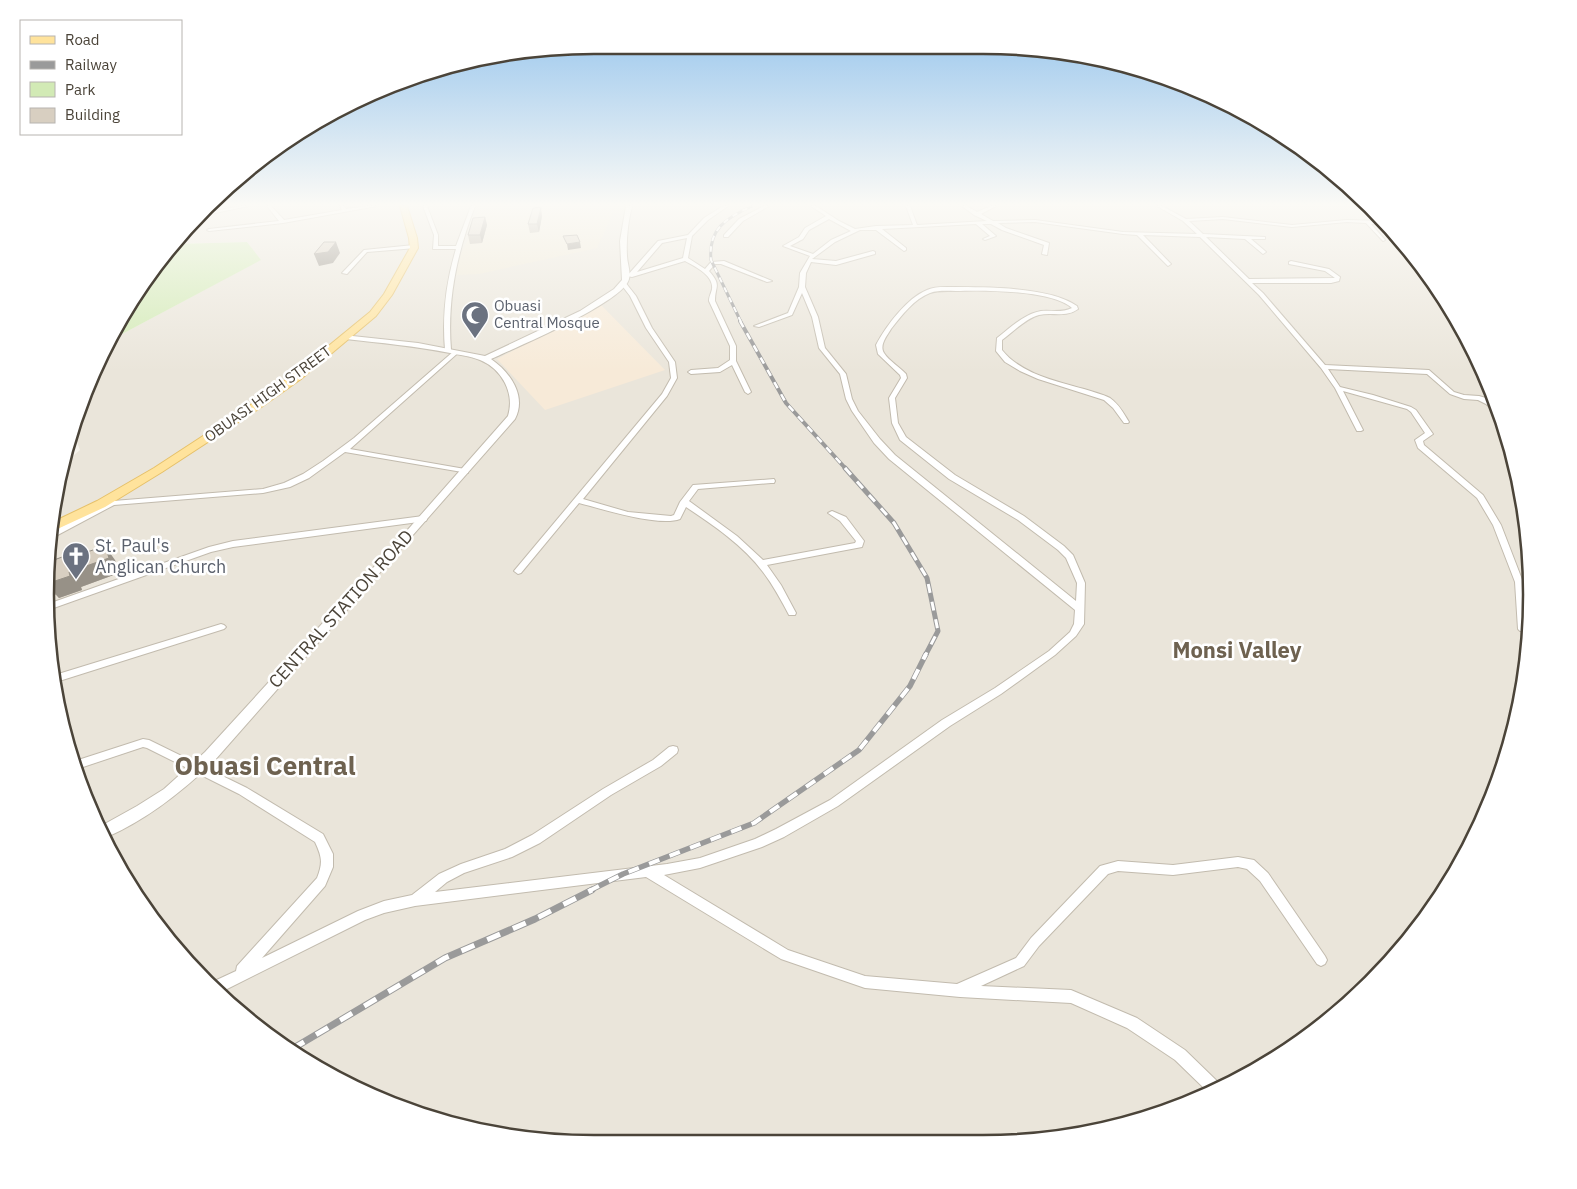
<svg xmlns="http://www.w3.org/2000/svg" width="1577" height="1189" font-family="'IBM Plex Sans',sans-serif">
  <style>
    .residential { fill: #eae5da }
    .commercial { fill: #f7ead8 }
    .education { fill: #efe8d6 }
    .green { fill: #d2eab5 }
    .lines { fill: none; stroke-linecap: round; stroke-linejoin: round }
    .minor-casing { stroke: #c2bbae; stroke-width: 2 }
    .tertiary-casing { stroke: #c2bbae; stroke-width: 2 }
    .primary-casing { stroke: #e6c16a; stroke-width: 2 }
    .minor { fill: #fff; fill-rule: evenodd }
    .tertiary { fill: #fff; fill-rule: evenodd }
    .primary { fill: #ffe39c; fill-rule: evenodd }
    .rail-far4-casing { stroke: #9a9a9a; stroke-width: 3 }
    .rail-far3-casing { stroke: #9a9a9a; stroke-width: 4 }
    .rail-far2-casing { stroke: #9a9a9a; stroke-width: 5 }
    .rail-far1-casing { stroke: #9a9a9a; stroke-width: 5.5 }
    .rail-casing { stroke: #9a9a9a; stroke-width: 7 }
    .rail-far4 { stroke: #fff; stroke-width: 2; stroke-dasharray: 5.5; stroke-linecap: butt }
    .rail-far3 { stroke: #fff; stroke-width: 2.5; stroke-dasharray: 7; stroke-linecap: butt }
    .rail-far2 { stroke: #fff; stroke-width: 3; stroke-dasharray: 9; stroke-linecap: butt }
    .rail-far1 { stroke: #fff; stroke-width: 4; stroke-dasharray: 11; stroke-linecap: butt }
    .rail { stroke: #fff; stroke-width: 5; stroke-dasharray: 14; stroke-linecap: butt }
    .wall { fill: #bab2a6 }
    .shaded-wall { fill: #979187 }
    .building { fill: #d8cfc1; stroke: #979187 }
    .labels { text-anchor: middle; stroke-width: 5; stroke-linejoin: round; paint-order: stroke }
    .far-worship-label { font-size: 15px; fill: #5b616d; stroke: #fff; text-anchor: start }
    .far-street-label { font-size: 15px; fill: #4b4439; stroke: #fff }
    .worship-label { font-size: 18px; fill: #5b616d; stroke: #fff; text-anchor: start }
    .street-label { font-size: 18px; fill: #4b4439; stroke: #fff }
    .district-label { font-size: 22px; font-weight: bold; fill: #6e6250; stroke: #fff }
    .near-district-label { font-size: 26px; font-weight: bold; fill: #6e6250; stroke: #fff }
    .rim { fill: none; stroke: #4b4439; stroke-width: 2.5 }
  </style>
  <rect width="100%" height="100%" fill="#f6f3ec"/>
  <!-- residential -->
  <polygon class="residential" points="208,206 1371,206 1439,289 1490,384 1521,487 1532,594 1521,701 1490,805 1440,900 1371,983 1288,1051 1159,1115 1054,1139 523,1139 418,1115 320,1070 206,983 138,900 74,771 46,631 56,488 64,464 80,450 74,434 102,351 109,341 260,260 247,242 174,244 182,232"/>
  <!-- commercial -->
  <polygon class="commercial" points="601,305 665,370 545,410 497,359"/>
  <!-- education -->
  <polygon class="education" points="480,206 624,206 622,213 613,213 597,248 479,274 455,275 462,251 482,216 476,216"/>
  <!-- green -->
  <polygon class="green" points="247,242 261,260 109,341 174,244"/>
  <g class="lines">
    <!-- minor casing -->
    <g class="minor-casing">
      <g id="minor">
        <polygon points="241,206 248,206 196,217 199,214"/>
        <polygon points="267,206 271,206 284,220 342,210 340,206 344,206 346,209 368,206 377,206 283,223 209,231 207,230 209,229 279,221"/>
        <path d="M423 206H427L438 235V246H456L471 206H475C457 253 447 299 451 350L448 352 445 350C442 315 446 282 456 249H433L434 235Z"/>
        <path d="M723 206H728L708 220 692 236 688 258 705 269 711 262 724 261 772 281 767 282 721 264H715L709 271C722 286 715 285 715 301L736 346V361L751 392 748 394 745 392 732 365 720 372 691 374 688 372 691 370 718 368 730 360V346L709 301C709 296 711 294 712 289 714 275 694 266 685 261L632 277 627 276 658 241 688 235 704 218ZM687 238 683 258 637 272 662 243Z"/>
        <polygon points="764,206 769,206 743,221 728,237 724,237 724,235 739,219"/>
        <path d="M811 206H816L839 221 855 229 876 226 913 225 906 206H910L917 225 987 221 974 215 962 206H967L977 212 991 206H996L981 214 993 221 1035 220 1123 232 1197 234 1183 221 1157 206H1162L1186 219 1223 217 1292 225 1347 220 1384 221 1386 224H1371L1385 240 1383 241 1366 223 1347 222 1292 227 1223 219 1189 221 1203 234 1265 237V239H1251L1265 251 1266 252 1263 254 1245 239 1206 237 1249 279 1335 278 1325 271 1289 264V262L1291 261 1329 269 1340 277 1339 281 1331 283H1252L1263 293 1325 365 1429 370 1454 392 1464 395 1479 396 1486 398 1496 407V409H1492L1486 404 1478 400 1464 399 1450 394 1427 374 1328 369 1340 387 1373 395 1411 407 1416 410 1433 434 1423 441 1424 445 1483 495 1501 525 1523 582 1528 629 1526 631H1520L1518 629 1515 582 1493 525 1477 498 1418 448 1415 440 1425 433 1411 412 1407 409 1343 391 1363 430 1361 431H1357L1335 388 1321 368 1259 295 1200 237 1143 235 1170 263 1171 264 1168 266 1137 235 1123 234 1035 222 998 223 1006 228 1049 243 1047 255 1042 254 1044 245 1002 230 991 224H982L996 236 985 240 983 239 990 236 976 224 882 229 906 248V250L904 251 876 230H860L835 242 812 259 836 261 873 251 875 252V254L836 265 811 262 806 273 805 287 818 317 825 348 846 374 852 399 858 411 880 439 895 455 1076 601 1077 583 1066 558 1058 550 1018 520 949 479 900 440 892 423 889 398 901 378 900 375 878 354 876 345C886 326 907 298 927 290 935 286 945 287 954 287 986 287 1051 287 1077 306L1078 309C1066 318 1052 312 1039 315 1025 319 1013 332 1002 340V350C1021 374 1056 381 1084 389 1093 392 1102 394 1110 398 1119 404 1124 414 1129 422L1128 423H1124L1113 408 1104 400 1038 379 1020 371 1005 362 996 351 997 338C1010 328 1024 314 1041 311 1051 310 1062 313 1072 308 1052 290 983 290 956 291 948 291 938 290 930 293 914 299 901 316 891 329 887 336 879 345 884 353 889 361 900 367 906 374L907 378 895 398 898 423 906 437 955 475 1024 516 1064 546 1073 555 1085 583 1084 624 1076 636 1055 655 1001 694 950 726 838 806 784 837 762 847 700 868 664 875 788 950 865 976 957 984 1016 958 1031 938 1100 866 1118 861 1173 865 1238 857 1254 860 1268 873 1325 956 1327 960 1325 964 1321 966 1317 964 1260 881 1247 869 1238 867 1173 875 1118 871 1108 874 1039 946 1024 966 981 986 1071 990 1137 1018 1185 1050 1219 1083 1220 1085 1207 1091 1175 1060 1127 1028 1071 1003 960 997 865 988 781 959 646 877 415 906 384 913 365 920 219 993 208 984 236 971 237 966 317 878C323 863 322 857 315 842L239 794 147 748 143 747 74 770 72 762 143 739 149 740 247 788 323 834 333 854V867L325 886 262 958 358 911 384 901 412 895 439 874 461 864 505 849 532 835 603 789 653 760 669 747 673 746 677 747 678 750 677 753 661 766 611 795 540 843 512 857 464 873 447 882 435 892 667 864 700 858 755 839 776 829 830 800 942 720 995 688 1049 651 1070 632 1074 624 1075 610 889 459 874 443 852 411 846 399 840 374 819 348 812 317 802 293 792 315 759 327 754 326 788 313 799 287 800 273 810 256 783 246 799 237 805 228 826 216ZM829 219 851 231 831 240 813 254 790 246 803 239 809 230Z"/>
        <polygon points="414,245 417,247 416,248 367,252 347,274 342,273 364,250"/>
        <path d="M621 282H625L636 296 652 328 675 362 677 378 667 396 583 499 628 512 671 516 674 515 680 502 693 485 774 479 775 481 774 483H771L698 489 689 501 737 536 763 560 855 543 856 541 840 521 828 513 832 511 846 517 864 541 862 547 767 565 781 585 796 613 795 615H789C781 600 773 585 763 572 743 545 713 525 686 507L680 519C659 527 602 509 579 503L521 573 518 574 514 571 662 394 671 378 669 362 646 328 630 296 620 283Z"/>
        <polygon points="454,351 459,352 350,449 465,469 468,469 468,473 345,452 309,478 290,487 263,493 114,505 52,538 53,531 101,506 97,504 101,502 263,489 284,483 303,474 323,461 354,438"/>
        <polygon points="423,516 426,517 427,519 426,521 233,547 211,552 48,610 48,604 209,547 233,541"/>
        <polygon points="221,624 224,625 226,627 224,629 56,682 55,675"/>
      </g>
    </g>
    <!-- tertiary casing -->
    <g class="tertiary-casing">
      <path id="tertiary" d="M626 206H632C628 222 626 239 627 256 627 263 631 271 629 279 624 302 515 348 491 359 510 372 527 396 515 419L215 760C183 791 148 819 107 837L101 826 137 806 164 789 205 752 404 534 508 416C515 393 502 369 480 360 470 356 459 355 450 353 415 346 381 343 346 339H343V335L418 343 485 356 580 311 614 289 622 280 620 241Z"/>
    </g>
    <!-- primary casing -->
    <g class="primary-casing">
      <polygon id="primary" points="400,206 407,206 417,238 418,248 392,295 376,316 301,379 260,408 162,472 105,507 53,531 53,522 97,501 154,468 252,404 293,375 370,312 384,294 410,248 409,238"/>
    </g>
    <!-- minor -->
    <use href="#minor" class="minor"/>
    <!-- tertiary -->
    <use href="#tertiary" class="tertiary"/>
    <!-- primary -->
    <use href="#primary" class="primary"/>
    <!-- rail-far4 casing -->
    <g class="rail-far4-casing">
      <path id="rail-far4" d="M741 322 711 260C708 229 726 218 752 206"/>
    </g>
    <!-- rail-far3 casing -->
    <g class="rail-far3-casing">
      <polyline id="rail-far3" points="740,321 786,403 846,469"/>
    </g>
    <!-- rail-far2 casing -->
    <g class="rail-far2-casing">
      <polyline id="rail-far2" points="845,468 894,523 927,578 938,631 925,656"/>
    </g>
    <!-- rail-far1 casing -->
    <g class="rail-far1-casing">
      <polyline id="rail-far1" points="589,891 623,874 754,823 859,750 910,686 926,654"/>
    </g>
    <!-- rail casing -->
    <g class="rail-casing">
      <polyline id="rail" points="292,1049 445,958 535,919 592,890"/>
    </g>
    <!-- rail-far4 -->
    <use href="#rail-far4" class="rail-far4"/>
    <!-- rail-far3 -->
    <use href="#rail-far3" class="rail-far3"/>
    <!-- rail-far2 -->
    <use href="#rail-far2" class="rail-far2"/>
    <!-- rail-far1 -->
    <use href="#rail-far1" class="rail-far1"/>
    <!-- rail -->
    <use href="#rail" class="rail"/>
  </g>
  <!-- wall -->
  <g class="wall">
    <polygon points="542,216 539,232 530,233 528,224"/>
    <polygon points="485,217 487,225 482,243 470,244 468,235"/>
    <polygon points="65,556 67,559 115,560 119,573 81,587 82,590 59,598 56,595 49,595 51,561"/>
  </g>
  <!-- shaded-wall -->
  <g class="shaded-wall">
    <polygon points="541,207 542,216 539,232 537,224"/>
    <polygon points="485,217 487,225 482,243 480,235"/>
    <polygon points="336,242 340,253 333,263 319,266 314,254"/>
    <polygon points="580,242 581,248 568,250 567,244"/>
    <polygon points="105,546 115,560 119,573 81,587 82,590 59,598 49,586 49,583 66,559 65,556 76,570"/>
  </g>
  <!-- building -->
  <g class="building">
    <polygon points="541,207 537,224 528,224 533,208"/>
    <polygon points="485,217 480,235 468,235 473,218"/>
    <polygon points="577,235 580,242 567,244 563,236"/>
    <polygon points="324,242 336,242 328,252 314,254"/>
    <polygon points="105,546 109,558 69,572 70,576 49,583 51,561 65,556 66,559"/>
  </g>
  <!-- sky -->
  <linearGradient id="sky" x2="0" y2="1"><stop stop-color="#8fc1ec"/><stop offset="0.55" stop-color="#fbfaf6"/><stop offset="1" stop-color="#fbfaf6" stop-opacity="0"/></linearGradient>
  <rect width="1577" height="372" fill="url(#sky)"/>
  <!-- icons -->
  <defs>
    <g id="mosque-pin" transform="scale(1.4375)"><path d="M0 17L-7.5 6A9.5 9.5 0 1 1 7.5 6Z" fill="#6b7280" stroke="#fff"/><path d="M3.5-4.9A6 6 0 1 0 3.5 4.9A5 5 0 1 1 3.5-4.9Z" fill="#fff"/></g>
    <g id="church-pin" transform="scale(1.4375)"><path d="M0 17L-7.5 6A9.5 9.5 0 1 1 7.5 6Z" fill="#6b7280" stroke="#fff"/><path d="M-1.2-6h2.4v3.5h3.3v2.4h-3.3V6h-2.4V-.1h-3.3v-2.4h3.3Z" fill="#fff"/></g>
  </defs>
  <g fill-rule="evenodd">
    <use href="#mosque-pin" x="475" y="315"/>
    <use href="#church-pin" x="76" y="556"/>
  </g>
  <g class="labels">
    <!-- far-worship labels -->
    <g class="far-worship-label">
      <text x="494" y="311">Obuasi<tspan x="494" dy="17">Central Mosque</tspan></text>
    </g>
    <!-- far-street labels -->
    <g class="far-street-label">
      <text transform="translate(268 394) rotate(-36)" y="5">OBUASI HIGH STREET</text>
    </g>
    <!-- worship labels -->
    <g class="worship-label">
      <text x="95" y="552">St. Paul's<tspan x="95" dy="21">Anglican Church</tspan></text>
    </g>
    <!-- street labels -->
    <g class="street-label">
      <text transform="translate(341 609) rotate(-48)" y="6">CENTRAL STATION ROAD</text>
    </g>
    <!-- district labels -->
    <g class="district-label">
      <text x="1237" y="658">Monsi Valley</text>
    </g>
    <!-- near-district labels -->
    <g class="near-district-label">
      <text x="265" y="775">Obuasi Central</text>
    </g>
  </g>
  <!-- crop -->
  <path d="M0 0H1577V1189H0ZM594 54H983A540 540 0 0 1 1523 594V595A540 540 0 0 1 983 1135H594A540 540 0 0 1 54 595V594A540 540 0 0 1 594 54Z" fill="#fff" fill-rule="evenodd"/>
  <path class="rim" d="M594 54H983A540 540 0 0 1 1523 594V595A540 540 0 0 1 983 1135H594A540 540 0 0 1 54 595V594A540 540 0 0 1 594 54Z"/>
  <!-- legend -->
  <rect x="20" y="20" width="162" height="115" fill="#ffffff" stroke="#b7b4b0"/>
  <rect x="30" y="36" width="25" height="8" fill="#ffe39c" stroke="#b7b4b0"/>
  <text x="65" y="45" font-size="15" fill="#4b4439">Road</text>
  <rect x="30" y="61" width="25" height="8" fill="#9a9a9a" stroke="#b7b4b0"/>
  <text x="65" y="70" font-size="15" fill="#4b4439">Railway</text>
  <rect x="30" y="82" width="25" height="15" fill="#d2eab5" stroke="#b7b4b0"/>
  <text x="65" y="95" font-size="15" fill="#4b4439">Park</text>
  <rect x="30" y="108" width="25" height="15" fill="#d8cfc1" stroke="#b7b4b0"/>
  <text x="65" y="120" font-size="15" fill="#4b4439">Building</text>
</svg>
